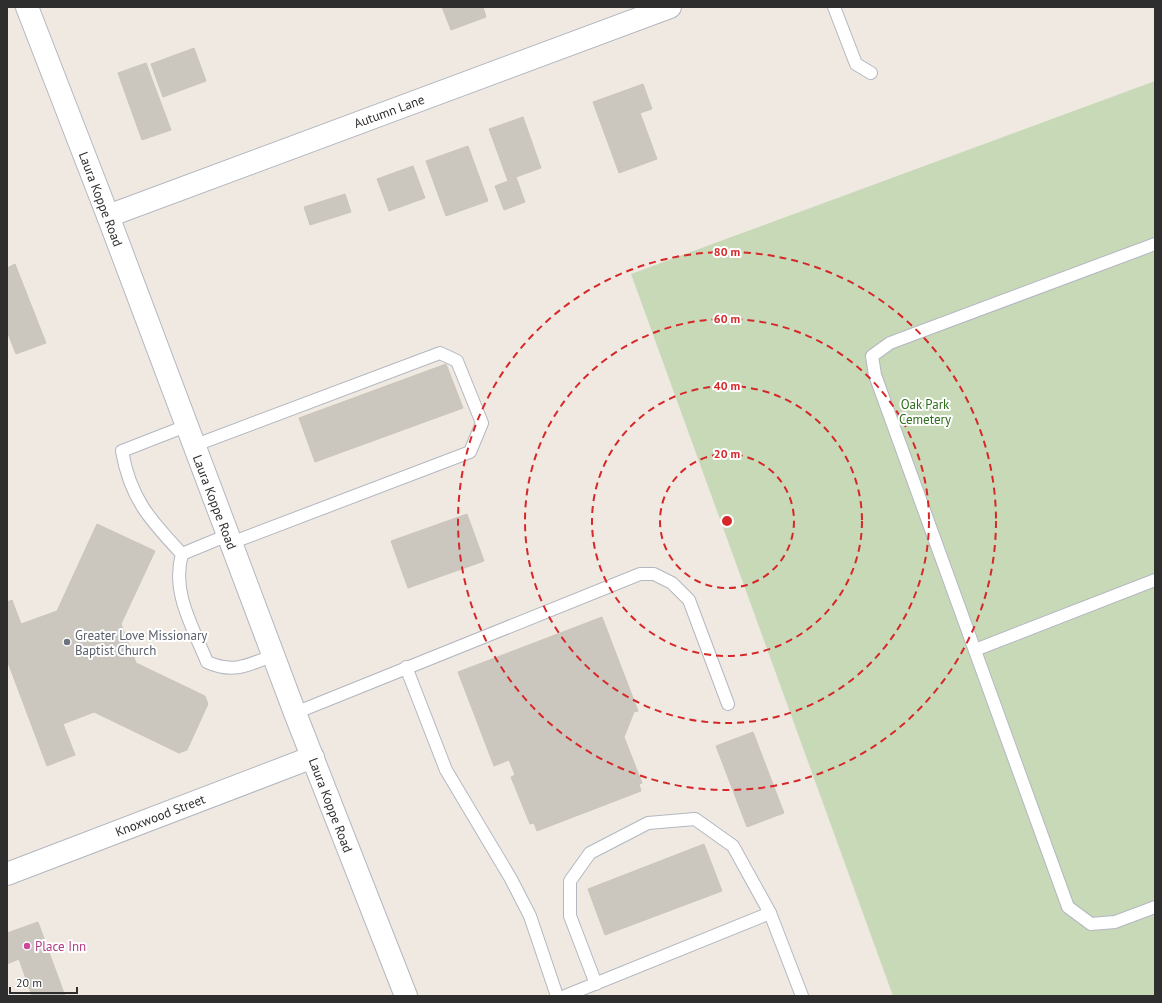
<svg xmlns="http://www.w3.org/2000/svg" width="1162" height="1003" font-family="'PT Sans',sans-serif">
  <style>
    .cemetery { fill: #c8d9b8 }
    .building { fill: #cbc7bf; stroke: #cbc5ba }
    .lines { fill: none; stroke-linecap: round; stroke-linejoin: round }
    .lane-casing { stroke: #b4b7c1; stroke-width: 14 }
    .street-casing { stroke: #b4b7c1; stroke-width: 24 }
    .secondary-casing { stroke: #b4b7c1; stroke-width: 24 }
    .lane { stroke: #fff; stroke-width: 12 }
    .street { stroke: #fff; stroke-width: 22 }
    .secondary { stroke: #fff; stroke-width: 22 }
    .ring { fill: none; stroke: #d62828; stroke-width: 2; stroke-dasharray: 7 5 }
    .worship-dot { fill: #6b7280; stroke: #fff; stroke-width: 1.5 }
    .hotel-dot { fill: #d1479c; stroke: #fff; stroke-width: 1.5 }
    .labels { text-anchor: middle; stroke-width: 4; stroke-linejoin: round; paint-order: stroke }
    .street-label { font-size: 13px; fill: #2e2e2e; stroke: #fff }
    .park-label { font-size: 13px; fill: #2c6e1b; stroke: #fff }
    .worship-label { font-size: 13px; fill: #5b616d; stroke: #fff; text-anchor: start }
    .hotel-label { font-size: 13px; fill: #b23c85; stroke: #fff; text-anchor: start }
    .centre { fill: #d62828; stroke: #fff; stroke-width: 2 }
    .ring-label { font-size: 12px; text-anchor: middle; font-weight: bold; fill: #d62828; stroke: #fff; stroke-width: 4; stroke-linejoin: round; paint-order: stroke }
  </style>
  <rect width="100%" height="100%" fill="#efe9e1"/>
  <!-- cemetery -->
  <polygon class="cemetery" points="1155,81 1155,996 893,996 631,274"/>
  <!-- building -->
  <g class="building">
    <polygon points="442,7 483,7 486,17 451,30"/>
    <polygon points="194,48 206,81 163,97 151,64"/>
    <polygon points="146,63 171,130 142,140 118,73"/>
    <polygon points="643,84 652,109 640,113 657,159 619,173 593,102"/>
    <polygon points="523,117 541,168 516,177 525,202 504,210 495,186 508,181 489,129"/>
    <polygon points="468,146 488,201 446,216 426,161"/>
    <polygon points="413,166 425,198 389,211 377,179"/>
    <polygon points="345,194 351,212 310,225 304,207"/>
    <polygon points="15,264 46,343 16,354 7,331 7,268"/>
    <polygon points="446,364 463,408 315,462 299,418"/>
    <polygon points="467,514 484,561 408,588 391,541"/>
    <polygon points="97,524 155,551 121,624 136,663 205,696 208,704 187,750 179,753 94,712 63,724 75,755 47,766 7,660 7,602 12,600 21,624 57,611"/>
    <polygon points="602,617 638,711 634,712 624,737 642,783 639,784 641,791 537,831 534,823 530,824 511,777 515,775 509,760 494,766 458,672"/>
    <polygon points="753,732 784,813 747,827 716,746"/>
    <polygon points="704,844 722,891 605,935 588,889"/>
    <polygon points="38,922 65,996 32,996 19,959 7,964 7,933"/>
  </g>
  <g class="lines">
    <!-- lane casing -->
    <g class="lane-casing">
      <g id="lane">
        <polyline points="834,7 856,64 871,73"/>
        <polyline points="1155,244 890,343 872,356 875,375 1068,907 1091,924 1115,922 1155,907"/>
        <polyline points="193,446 440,353 457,361 482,423 470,452 231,543"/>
        <path d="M228 535 182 554C171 592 193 627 207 662 234 674 248 665 274 655"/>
        <path d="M182 554C150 520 130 498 122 451L186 426"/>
        <polyline points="975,650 1155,580"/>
        <polyline points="406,667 446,770 511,879 530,916 557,996"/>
        <polyline points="295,713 640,574 654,574 672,583 689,600 728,704"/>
        <polyline points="596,984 570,916 570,881 590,853 648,823 695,819 733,846 770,913"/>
        <polyline points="565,996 770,913 802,996"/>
      </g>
    </g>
    <!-- street casing -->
    <g class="street-casing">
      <g id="street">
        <polyline points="108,216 670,7"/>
        <polyline points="7,874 313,757"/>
      </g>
    </g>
    <!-- secondary casing -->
    <g class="secondary-casing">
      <polyline id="secondary" points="27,7 108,216 295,713 406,996"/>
    </g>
    <!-- lane -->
    <use href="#lane" class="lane"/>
    <!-- street -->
    <use href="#street" class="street"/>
    <!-- secondary -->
    <use href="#secondary" class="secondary"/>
  </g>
  <!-- distance rings -->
  <g class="ring">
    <circle cx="727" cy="521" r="67"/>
    <circle cx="727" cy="521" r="135"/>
    <circle cx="727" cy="521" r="202"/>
    <circle cx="727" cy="521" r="269"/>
  </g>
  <!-- markers -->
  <circle class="worship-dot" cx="67" cy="642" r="4"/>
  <circle class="hotel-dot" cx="27" cy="946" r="4"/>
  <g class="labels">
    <!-- street labels -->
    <g class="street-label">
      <text transform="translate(389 111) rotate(-20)" y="5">Autumn Lane</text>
      <text transform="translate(101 199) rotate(69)" y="5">Laura Koppe Road</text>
      <text transform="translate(215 502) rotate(69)" y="5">Laura Koppe Road</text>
      <text transform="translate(331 805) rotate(69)" y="5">Laura Koppe Road</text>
      <text transform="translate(160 815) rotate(-21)" y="5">Knoxwood Street</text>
    </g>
    <!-- park labels -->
    <g class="park-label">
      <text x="925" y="409">Oak Park<tspan x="925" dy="15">Cemetery</tspan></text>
    </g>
    <!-- worship labels -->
    <g class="worship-label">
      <text x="75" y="640">Greater Love Missionary<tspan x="75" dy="15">Baptist Church</tspan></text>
    </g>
    <!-- hotel labels -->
    <g class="hotel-label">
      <text x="35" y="951">Place Inn</text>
    </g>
  </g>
  <circle cx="727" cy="521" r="6" class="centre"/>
  <g class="ring-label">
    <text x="727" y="256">80 m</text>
    <text x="727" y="323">60 m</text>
    <text x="727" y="390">40 m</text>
    <text x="727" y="458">20 m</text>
  </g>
  <!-- border -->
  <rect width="1162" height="1003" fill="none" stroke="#2e2e2e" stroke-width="16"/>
  <!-- scale -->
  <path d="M10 987v6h67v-6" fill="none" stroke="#2e2e2e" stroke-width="2"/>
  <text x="16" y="987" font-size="12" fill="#2e2e2e" stroke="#ffffff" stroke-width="3" paint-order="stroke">20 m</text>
</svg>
